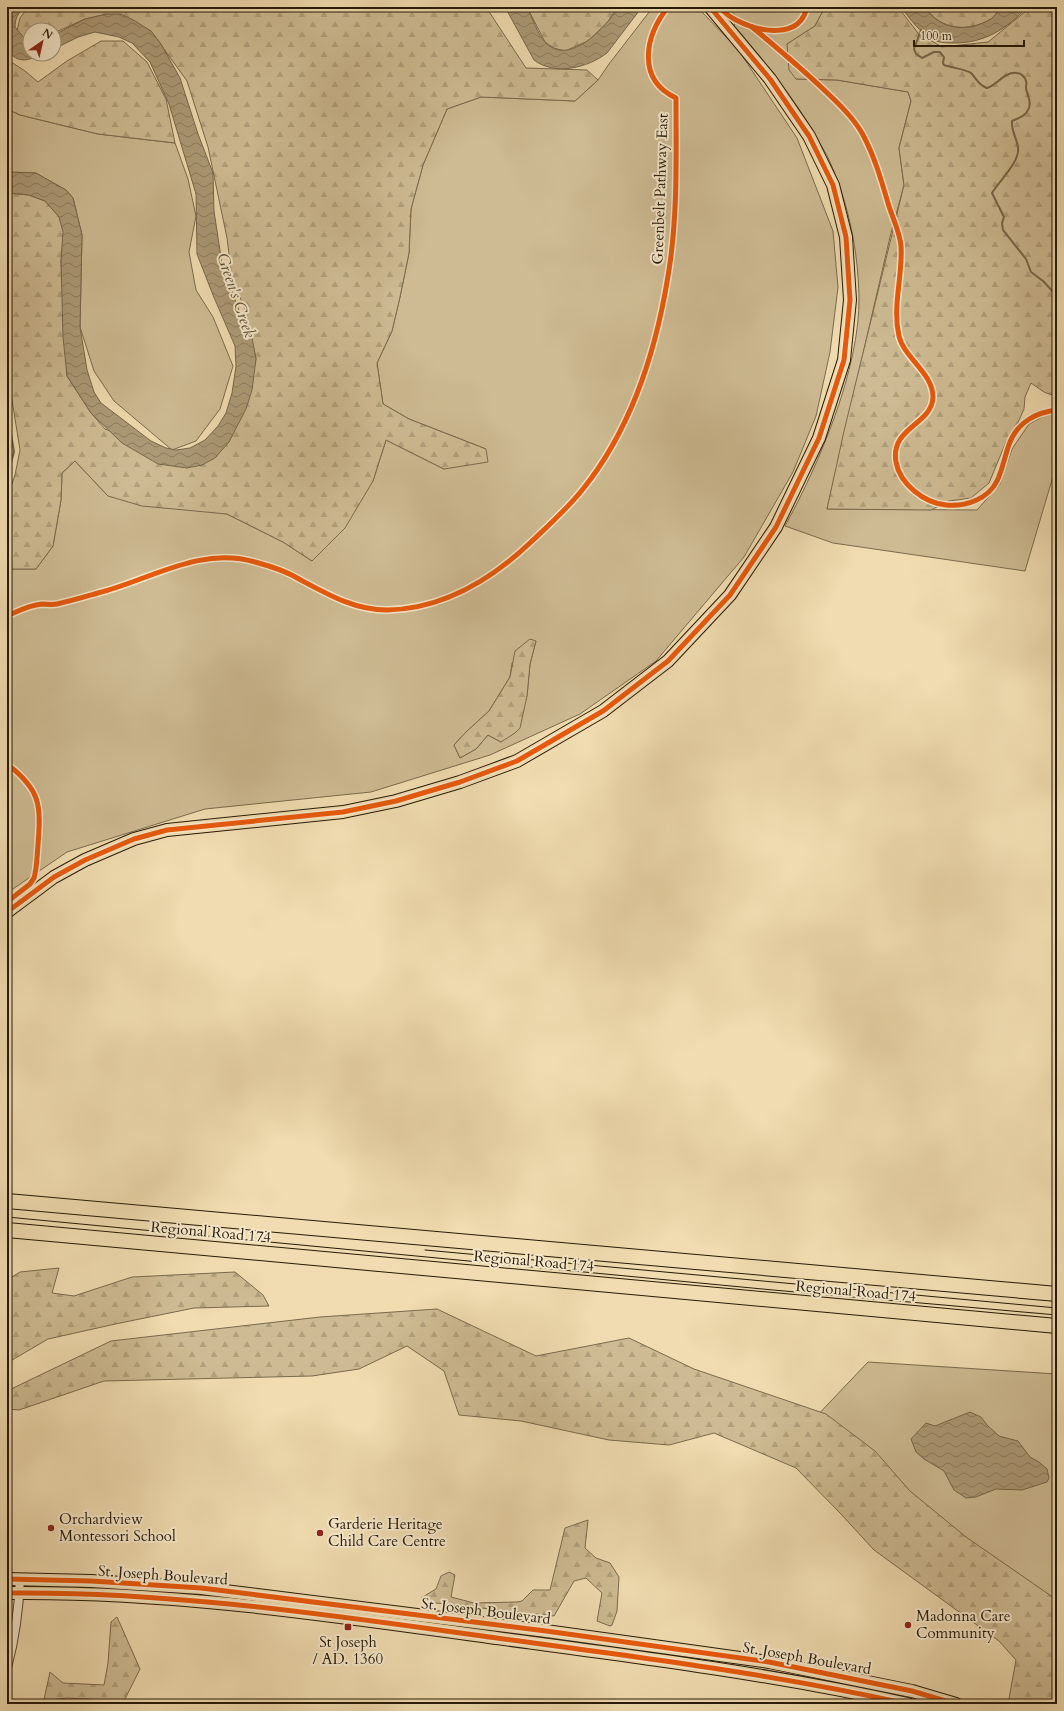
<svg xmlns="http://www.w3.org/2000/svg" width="1064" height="1711" font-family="Cardo,serif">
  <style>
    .green { fill: #cebb93; stroke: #7a6a4e; fill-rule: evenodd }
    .forest { fill: url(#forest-firs); stroke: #7a6a4e }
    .water { fill: url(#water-waves); stroke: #77674b }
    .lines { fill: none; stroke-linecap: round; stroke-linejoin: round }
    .stream { stroke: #77674b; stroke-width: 2 }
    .street-casing { stroke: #594a32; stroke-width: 10 }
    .primary-casing { stroke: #271a08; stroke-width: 14 }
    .highway-casing { stroke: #271a08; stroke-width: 16 }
    .street { stroke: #f5e8cc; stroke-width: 8 }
    .primary { stroke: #f0dcb0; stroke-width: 12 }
    .highway { stroke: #f0dcb0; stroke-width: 14 }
    .tram { stroke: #271a08; stroke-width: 1 }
    .cycleway-casing { stroke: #f5e8cc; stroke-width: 8 }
    .cycleway { stroke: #e8590c; stroke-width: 5 }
    .poi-dot { fill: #8f2418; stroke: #f5e8cc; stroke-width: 1.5 }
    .labels { text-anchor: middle; stroke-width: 4; stroke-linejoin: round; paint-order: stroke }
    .street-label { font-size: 15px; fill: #271a08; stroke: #f5e8cc }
    .poi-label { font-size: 15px; fill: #271a08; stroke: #f5e8cc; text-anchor: start }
    .water-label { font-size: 16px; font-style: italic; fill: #5c4d34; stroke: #f5e8cc }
  </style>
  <defs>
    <pattern id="forest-firs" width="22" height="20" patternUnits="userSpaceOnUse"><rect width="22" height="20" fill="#cebb93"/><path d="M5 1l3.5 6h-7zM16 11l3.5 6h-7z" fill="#b1a07d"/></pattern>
    <pattern id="water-waves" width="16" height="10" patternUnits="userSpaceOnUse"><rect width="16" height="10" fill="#ac9a77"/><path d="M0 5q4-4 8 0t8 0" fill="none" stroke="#8c7d60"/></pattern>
  </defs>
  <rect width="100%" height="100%" fill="#f0dcb0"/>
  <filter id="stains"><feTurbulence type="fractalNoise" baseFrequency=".005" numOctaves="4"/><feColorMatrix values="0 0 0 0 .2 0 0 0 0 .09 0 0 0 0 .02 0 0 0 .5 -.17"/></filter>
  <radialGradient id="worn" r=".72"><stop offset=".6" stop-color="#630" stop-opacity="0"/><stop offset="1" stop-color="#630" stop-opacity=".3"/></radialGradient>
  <!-- green -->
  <g class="green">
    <path d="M653 7H697L737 48 797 138 833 231 838 287 830 352 816 416 793 472 744 557 656 661 580 714 490 755 371 792 205 809 67 852 7 893V569H36L53 546 61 500 62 473 75 461 108 496 227 514 283 542 312 561 373 481 386 440 444 469 486 449 409 419 383 404 377 363 392 331 400 297 409 253 411 209 423 165 447 109 481 97 575 101 598 80 609 64ZM536 641 530 664 527 696 501 742 488 735 476 749 460 758 454 745 466 732 489 711 510 677 512 663Z"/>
    <path d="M726 7H825L815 26 787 44 796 79 837 80 908 92 911 101 899 148 904 185 890 237 827 509 977 510 1000 484 1012 449 1029 424 1048 414 1057 415V463L1025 571 833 543 785 526C819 464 860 369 859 297 858 251 849 205 830 162 827 154 821 146 817 138 794 97 764 62 734 26L737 17Z"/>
    <polygon points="7,109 20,115 98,134 175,143 188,179 196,216 189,252 196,290 213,317 233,366 220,409 196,441 172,450 114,401 94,371 80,327 82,235 73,198 66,190 35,173 7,172"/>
    <polygon points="868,1362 1057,1374 1057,1620 812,1421"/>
  </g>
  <!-- forest -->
  <g class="forest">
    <polygon points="28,7 486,7 526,68 587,70 598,80 575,101 481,97 447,109 423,165 411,209 409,253 400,297 392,331 377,363 383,404 409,419 486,449 488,462 444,469 386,440 373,481 345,528 312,561 283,542 227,514 142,506 108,496 75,461 62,473 61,500 53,546 36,569 7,569 7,498 15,475 20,450 7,369 7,193 29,195 45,201 59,216 64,233 61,261 67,376 91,413 105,429 202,465 256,359 246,312 232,278 227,238 208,147 187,81 151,31 107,14 85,19 54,33 54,30 30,30 30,39 26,40 16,35 20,18"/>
    <polygon points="527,7 617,7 607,23 588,41 565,51 554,48 545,42"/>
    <polygon points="825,7 898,7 918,33 942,47 988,42 1031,7 1057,7 1057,397 1044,392 1031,383 1025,397 1024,409 1016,427 1006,442 989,483 971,498 949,501 931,510 827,509 844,431 904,185 899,148 911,101 908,92 837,80 796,79 789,70 787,44 815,26"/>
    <path d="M925 7H1001C998 11 995 16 991 19 967 33 940 30 925 7Z"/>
    <polygon points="101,41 123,41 147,62 166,99 175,143 98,134 20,115 7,109 7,58 8,60 25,71 38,82 67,61"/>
    <polygon points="530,639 536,641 530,664 527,696 520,728 515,733 501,742 488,735 476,749 460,758 454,745 466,732 489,711 510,677 515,651"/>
    <polygon points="59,1268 52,1293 74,1296 132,1277 235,1272 263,1295 269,1306 194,1308 120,1323 48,1339 7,1363 7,1280 20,1272"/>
    <polygon points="437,1309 536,1356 629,1338 694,1369 826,1414 875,1451 910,1491 966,1537 1057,1600 1057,1680 1055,1679 1057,1690 1057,1704 1008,1704 1016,1660 999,1641 874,1550 840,1513 796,1468 714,1433 669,1445 609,1440 521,1421 459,1415 444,1371 407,1346 359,1369 312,1376 104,1381 19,1410 7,1409 7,1391 111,1341 320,1317"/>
    <polygon points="588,1520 585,1548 596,1558 610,1563 619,1577 617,1611 612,1625 610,1626 597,1621 602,1593 586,1578 574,1581 554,1616 436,1603 421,1598 436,1589 441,1576 449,1572 455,1575 451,1597 474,1603 517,1602 522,1601 533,1590 550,1590 565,1528"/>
    <polygon points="117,1617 140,1669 124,1701 67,1698 52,1700 51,1704 43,1704 50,1672 63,1683 104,1685 108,1663 111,1622"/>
  </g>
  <!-- water -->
  <g class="water">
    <path d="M7 7H24C18 13 15 19 15 27L26 40 30 42V54H43C28 60 19 65 7 50Z"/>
    <path d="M505 7H527C532 17 538 35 545 42 570 68 606 26 619 7H642L607 53C587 68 555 76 534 60Z"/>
    <path d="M901 7H925C940 30 967 33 991 19 995 16 998 11 1001 7H1027C1007 29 984 43 955 43 948 43 940 43 934 40 920 33 910 19 901 7Z"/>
    <polygon points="107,14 121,14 135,21 151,31 161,44 180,78 198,134 213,173 214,211 222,264 241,316 252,338 256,359 252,390 246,409 229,442 215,458 202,465 187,468 158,464 122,443 91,413 67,376 63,337 61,261 63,232 59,217 45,201 29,195 7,193 7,172 36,173 66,190 73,198 82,235 80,327 87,370 94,392 101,403 151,441 166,448 176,450 190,448 205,440 218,426 226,413 232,393 236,366 235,346 213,295 197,254 196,194 169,104 150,62 132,43 119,37 95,32 78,37 54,49 54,35 85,19"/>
    <polygon points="970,1412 981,1417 987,1425 999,1436 1018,1441 1030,1457 1039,1462 1047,1469 1049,1478 1047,1482 1022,1490 996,1489 976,1497 966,1498 954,1490 944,1471 924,1459 916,1452 911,1439 926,1423 935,1426"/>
  </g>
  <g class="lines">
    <!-- stream -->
    <g class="stream">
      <path d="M921 30 914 49 916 54 922 58 934 52H940L944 57 943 63 944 65C949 67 968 70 971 73 977 79 978 85 987 88 997 85 1005 71 1017 73 1021 73 1025 77 1026 81 1027 83 1026 84 1026 87 1026 94 1032 100 1029 108 1026 116 1019 118 1012 121 1011 131 1017 138 1018 148 1020 162 999 181 992 193L1004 217 1002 223 1003 230 1026 259 1031 272 1043 281 1057 296"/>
      <polyline points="7,410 14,452 7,477"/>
    </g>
    <!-- street casing -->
    <g class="street-casing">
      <path id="street" d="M7 1668C15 1638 19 1609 20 1578"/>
    </g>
    <!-- primary casing -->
    <g class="primary-casing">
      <g id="primary">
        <polyline points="7,912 54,877 85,860 134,839 167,830 343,812 396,801 460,782 517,761 603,711 668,661 730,595 776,527 819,438 844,360 850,300 846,237 833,185 809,136 770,79 710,7"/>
        <polyline points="7,1579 91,1581 201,1588 546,1631 769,1662 912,1691 956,1704"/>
        <path d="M7 1593C169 1591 329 1615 489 1637 629 1656 769 1673 908 1704"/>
      </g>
    </g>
    <!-- highway casing -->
    <g class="highway-casing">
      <g id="highway">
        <polyline points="7,1201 1057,1294"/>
        <polyline points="7,1230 1057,1326"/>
      </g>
    </g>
    <!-- street -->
    <use href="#street" class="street"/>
    <!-- primary -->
    <use href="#primary" class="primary"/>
    <!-- highway -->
    <use href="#highway" class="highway"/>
    <!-- tram -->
    <g class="tram">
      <polyline points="7,1217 773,1290 1057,1315"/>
      <polyline points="425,1250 1057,1308"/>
    </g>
    <!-- cycleway casing -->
    <g class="cycleway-casing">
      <g id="cycleway">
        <path d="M719 7C724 12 730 17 736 20 759 32 800 40 807 7"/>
        <path d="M752 27C776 47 800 67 822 88 837 102 852 116 862 133 874 155 881 179 888 203 892 217 900 232 901 246 903 276 892 306 899 336 904 358 933 373 933 397 932 425 890 427 896 462 900 484 924 503 946 505 966 507 988 499 997 481 1003 469 1005 454 1010 442 1018 422 1037 412 1057 410"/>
        <path d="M7 616C18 611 29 605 42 604 47 604 52 605 57 604 71 601 84 597 98 593 150 580 199 546 255 562 270 566 286 571 299 579 327 594 354 610 387 610 443 609 492 579 531 542 549 525 568 508 583 489 631 429 656 351 668 276 678 218 676 157 676 98 636 79 645 36 668 7"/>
        <path d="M7 764C41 790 41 805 38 845 37 856 37 868 34 878L30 884 7 902"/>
        <polyline points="7,912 54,877 85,860 134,839 167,830 343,812 396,801 460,782 517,761 603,711 668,661 730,595 776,527 819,438 844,360 850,300 846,237 833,185 809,136 770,79 710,7"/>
        <polyline points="7,1579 91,1581 201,1588 546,1631 769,1662 912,1691 956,1704"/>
        <path d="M7 1593C169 1591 329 1615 489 1637 629 1656 769 1673 908 1704"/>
      </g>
    </g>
    <!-- cycleway -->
    <use href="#cycleway" class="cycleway"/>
  </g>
  <!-- markers -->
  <g class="poi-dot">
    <circle cx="51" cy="1528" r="4"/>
    <circle cx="320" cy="1533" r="4"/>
    <circle cx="908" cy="1625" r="4"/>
    <rect x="344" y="1623" width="8" height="8" rx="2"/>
  </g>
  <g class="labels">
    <!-- street labels -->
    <g class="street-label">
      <text transform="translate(660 189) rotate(-88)" y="5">Greenbelt Pathway East</text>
      <text transform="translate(211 1232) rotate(5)" y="5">Regional Road 174</text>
      <text transform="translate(534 1261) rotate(5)" y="5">Regional Road 174</text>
      <text transform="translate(856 1291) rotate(5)" y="5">Regional Road 174</text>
      <text transform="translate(163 1575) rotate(4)" y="5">St. Joseph Boulevard</text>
      <text transform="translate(486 1611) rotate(7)" y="5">St. Joseph Boulevard</text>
      <text transform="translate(807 1658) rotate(10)" y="5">St. Joseph Boulevard</text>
    </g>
    <!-- poi labels -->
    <g class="poi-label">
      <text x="59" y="1524">Orchardview<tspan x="59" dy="17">Montessori School</tspan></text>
      <text x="328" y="1529">Garderie Heritage<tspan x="328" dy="17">Child Care Centre</tspan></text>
      <text x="916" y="1621">Madonna Care<tspan x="916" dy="17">Community</tspan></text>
      <text x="348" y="1647" text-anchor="middle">St Joseph<tspan x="348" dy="17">/ AD. 1360</tspan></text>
    </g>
    <!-- water labels -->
    <g class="water-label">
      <text transform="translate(237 295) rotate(71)" y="6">Green's Creek</text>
    </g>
  </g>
  <!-- margin -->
  <rect width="1064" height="1711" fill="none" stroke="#f0dcb0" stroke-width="24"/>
  <rect x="8" y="8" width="1048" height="1695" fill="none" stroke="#271a08" stroke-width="2"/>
  <rect x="12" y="12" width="1040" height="1687" fill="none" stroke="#271a08"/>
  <!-- north arrow -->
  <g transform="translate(42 42) rotate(34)"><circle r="19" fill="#f5e8cc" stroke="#a3967e"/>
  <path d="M0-3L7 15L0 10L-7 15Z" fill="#8f2418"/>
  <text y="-6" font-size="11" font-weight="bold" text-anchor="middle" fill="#271a08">N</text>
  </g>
  <!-- scale -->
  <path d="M914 40v6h110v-6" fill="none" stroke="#271a08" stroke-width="2"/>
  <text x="920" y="40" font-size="12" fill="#271a08" stroke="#f5e8cc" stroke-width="3" paint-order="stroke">100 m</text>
  <rect width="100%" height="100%" filter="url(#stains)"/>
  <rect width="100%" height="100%" fill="url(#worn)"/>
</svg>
